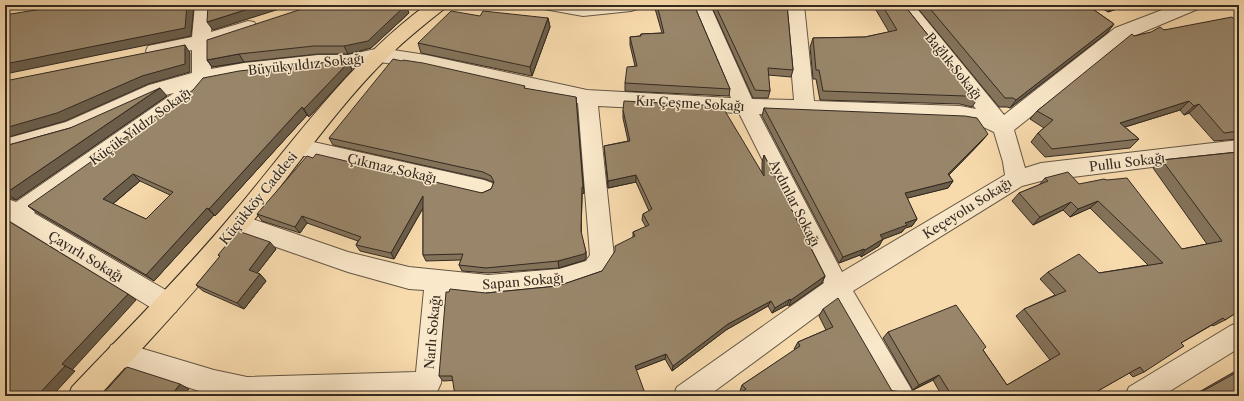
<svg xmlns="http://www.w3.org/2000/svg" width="1244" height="401" font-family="'Libre Caslon Text',serif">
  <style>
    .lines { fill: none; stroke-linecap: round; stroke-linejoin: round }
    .minor-casing { stroke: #645644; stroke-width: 2 }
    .major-casing { stroke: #332921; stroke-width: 2 }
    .minor { fill: #fae8ca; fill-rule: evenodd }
    .major { fill: #f8dbad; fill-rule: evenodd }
    .wall { fill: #84735b; stroke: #332921; fill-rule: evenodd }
    .shaded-wall { fill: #6b5e4a; stroke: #332921 }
    .building { fill: #99866a; stroke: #332921; fill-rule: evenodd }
    .labels { text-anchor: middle; stroke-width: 3; stroke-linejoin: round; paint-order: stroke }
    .street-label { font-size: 13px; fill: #332921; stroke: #fae8ca }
  </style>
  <rect width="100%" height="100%" fill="#f8dbad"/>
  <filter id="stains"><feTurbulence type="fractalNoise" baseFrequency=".005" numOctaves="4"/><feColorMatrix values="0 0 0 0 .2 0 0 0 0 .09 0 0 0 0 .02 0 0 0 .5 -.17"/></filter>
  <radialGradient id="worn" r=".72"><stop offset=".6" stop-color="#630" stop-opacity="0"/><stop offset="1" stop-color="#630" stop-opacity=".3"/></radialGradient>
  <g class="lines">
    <!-- minor casing -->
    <g class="minor-casing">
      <g id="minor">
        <path d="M195 5H213L211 32 248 21 254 22 257 27 254 32 210 46 211 69 244 63 318 55H348L380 48 426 55 587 90 731 98 692 5H710L752 99 794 100 786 5H804L814 101 960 106 976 109 895 5H914L1004 115 1115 28 1175 5H1201L1198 9 1129 38 1014 130 1025 168 1041 163 1239 140V156L1041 181 1022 186 853 291 910 387 914 396H887L834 303 708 396H673L677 387 824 283 739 113 598 106 614 257 602 276 559 291 488 297 448 293 441 383 437 392 428 396H215L111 363 107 354 111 345 120 342 214 370 247 377 416 372 424 290 409 289 348 272 230 231 227 224 230 217 238 214 348 252 409 267 488 275 559 269 586 261 590 255 578 103 426 69 380 62 348 69H318L244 77 208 84 198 96 34 213 176 296 179 304 176 312 167 315 158 312 5 218V198L16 202 174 93 161 96 78 134 5 155V139L66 122 149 85 192 73V50L155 58 148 56 146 51 148 46 192 37ZM759 114 960 122 979 125 994 132 1003 162 1005 175 842 272Z"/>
        <polygon points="541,5 640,5 637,9 631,11 583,16 544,9"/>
        <polygon points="300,139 484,180 492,183 495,189 492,195 484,198 300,155 293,153 290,147 293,141"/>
        <polygon points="1239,322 1239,348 1162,396 1125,396 1129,387 1230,326"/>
      </g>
    </g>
    <!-- major casing -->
    <g class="major-casing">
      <path id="major" d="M426 5H447L444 9C425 24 406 39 389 56 335 109 293 173 245 231 199 288 148 342 99 396H68L72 387C125 331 181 276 231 216 293 142 348 63 426 5Z"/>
    </g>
    <!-- minor -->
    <use href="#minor" class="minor"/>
    <!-- major -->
    <use href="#major" class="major"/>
  </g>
  <!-- wall -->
  <g class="wall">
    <polygon points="654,5 694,5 730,89 729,96 625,91 625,83 635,66 630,45 630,37 640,36 641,34 662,33"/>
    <polygon points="711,5 787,5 793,70 791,77 768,75 770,91 768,98 753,98"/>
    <polygon points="873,5 904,5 978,98 972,107 960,104 820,100 816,79 813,79 810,47 813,38 865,37 889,32"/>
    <polygon points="915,5 1087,5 1114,24 1107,33 1010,108 1007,107 999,107"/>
    <polygon points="1097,5 1128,5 1108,12"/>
    <polygon points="409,13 371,48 348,54 318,54 244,62 212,67 207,60"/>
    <polygon points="548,18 550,27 532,76 421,53 418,43"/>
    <polygon points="1239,23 1239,139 1214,141 1189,113 1184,115 1180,110 1125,127 1139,139 1130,148 1045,157 1031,142 1038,133 1044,128 1030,119 1037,111 1134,36 1164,30"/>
    <polygon points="402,61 525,88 584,193 582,194 581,234 586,252 586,258 585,260 559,268 488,273 462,271 459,265 461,260 426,261 423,255 423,208 394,259 360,251 356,245 358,241 307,223 300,233 262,221 257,214 482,193 491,189 494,183 493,182 485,179 333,145 329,138"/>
    <path d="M349 62 352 70 309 117 307 115 215 216 214 215 154 281 37 213 28 206ZM140 181 170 195 146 219 113 204Z"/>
    <polygon points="167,96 16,200 5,197 5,146 70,128"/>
    <polygon points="764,108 982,141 949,175 953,181 948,188 907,198 917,219 912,226 905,228 902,232 883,239 879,246 861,257 860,255 839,263 762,116"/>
    <polygon points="623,110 762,173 762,162 764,155 825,276 822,283 789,306 787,305 772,313 768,306 726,330 672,371 665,359 636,370 443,381 439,376 486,293 558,286 602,271 633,237 633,232 646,227 642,220 643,214 649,211 636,182 608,188 604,146 628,141 623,118"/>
    <polygon points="1239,150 1239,311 1225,320 1213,326 1212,325 1181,343 1144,372 1133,377 1129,373 1089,396 942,396 933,380 913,390 883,338 888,332 983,350 1007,385 1050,360 1016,316 1024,309 1055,295 1040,279 1048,272 1099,273 1148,265 1090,208 1070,217 1063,210 1033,225 1012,201 1019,193 1039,185 1045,178 1079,184 1182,249 1207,244 1153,168 1162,160 1237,152"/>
    <polygon points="276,249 257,273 260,274 266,281 244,309 203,291 196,285 220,257 218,255"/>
    <polygon points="823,309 892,391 905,392 900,396 735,396 741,392 740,391 742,385 795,350 794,349 798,342 826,330 819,316"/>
    <polygon points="1239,369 1239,396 1177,396 1188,391 1192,396"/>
  </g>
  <!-- shaded-wall -->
  <g class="shaded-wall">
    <polygon points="5,5 33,5 5,9"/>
    <polygon points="187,5 194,5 191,36 5,74 5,64"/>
    <polygon points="261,5 292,5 213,30 207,22"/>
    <polygon points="406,5 409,13 371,48 348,54 344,46"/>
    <polygon points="1114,5 1128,5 1108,12"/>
    <polygon points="548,18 550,27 532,76 530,67"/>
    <polygon points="1114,24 1107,33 1010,108 1016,100"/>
    <polygon points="185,45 190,53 190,72 148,84 65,121 5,138 5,128"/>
    <polygon points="239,54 244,62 212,67 207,60"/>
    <polygon points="349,62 352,70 309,117 304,109"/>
    <polygon points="160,88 167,96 16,200 6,193"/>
    <polygon points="576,97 584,193 582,194 581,237"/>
    <polygon points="1189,101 1180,110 1112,131 1120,123"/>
    <polygon points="1199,104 1189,113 1184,115 1194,106"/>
    <polygon points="302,107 307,115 215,216 209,209"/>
    <polygon points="988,134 982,141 943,181 948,174"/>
    <polygon points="133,174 140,181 110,206 103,199"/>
    <polygon points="636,175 636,182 608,188 608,181"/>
    <polygon points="953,181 948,188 900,200 905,193"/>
    <polygon points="423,196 426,203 394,259 391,253"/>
    <polygon points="1098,201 1090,208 1070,217 1078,209"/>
    <polygon points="1071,202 1063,210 1033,225 1040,217"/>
    <polygon points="207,208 214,215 154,281 146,275"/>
    <polygon points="302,216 307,223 300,233 295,227"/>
    <polygon points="917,219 912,226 905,228 902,232 876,242 880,235 905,223"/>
    <polygon points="883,239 879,246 861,257 865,250"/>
    <polygon points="270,242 276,249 255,276 249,270"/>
    <polygon points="864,249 860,255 839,263 843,257"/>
    <polygon points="586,252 586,258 585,260 559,268 558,261"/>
    <polygon points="260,274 266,281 244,309 237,303"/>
    <polygon points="825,276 822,283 789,306 791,300"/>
    <polygon points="128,294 136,300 72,370 62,364"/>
    <polygon points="790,299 787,305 772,313 775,308"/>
    <polygon points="771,301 768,306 726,330 672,371 673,366 728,324"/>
    <polygon points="666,354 665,359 634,371 635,366"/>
    <polygon points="65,366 75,371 52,396 37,396"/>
    <polygon points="939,375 933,380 913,390 919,385"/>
    <polygon points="180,384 189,389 183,396 174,392"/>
    <polygon points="905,392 900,396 897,396"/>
  </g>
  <!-- building -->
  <g class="building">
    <polygon points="66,5 187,5 185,28 5,64 5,15"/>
    <polygon points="208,5 261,5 207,22"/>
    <polygon points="314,5 406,5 368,41 344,46 314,46 239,54 207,60 207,40"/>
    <polygon points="657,5 694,5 730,89 625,83 627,67 637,66 630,37 641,36 641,34 664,33"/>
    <polygon points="715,5 787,5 793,70 768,68 770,91 755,90"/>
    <polygon points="882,5 904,5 978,98 965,96 823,91 819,70 816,70 813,38 865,37 897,30"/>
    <polygon points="927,5 1087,5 1114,24 1016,100 1013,98 1005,98"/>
    <polygon points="451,11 480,16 483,11 548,18 530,67 418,43"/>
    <polygon points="1232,17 1239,23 1239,131 1224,133 1199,104 1194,106 1189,101 1120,123 1139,139 1052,149 1038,133 1053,120 1037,111 1132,34 1134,36 1151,32 1160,27 1164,30"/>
    <polygon points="185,45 185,64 142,76 57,113 5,128 5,81"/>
    <polygon points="393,59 402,61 403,60 423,63 525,86 524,88 576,97 583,187 582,187 581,231 586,252 584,254 558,261 486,268 459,265 463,254 423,255 423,196 391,253 356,245 361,237 302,216 295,227 257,214 307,156 313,158 316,154 482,193 491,189 494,182 491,176 483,172 329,138"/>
    <path d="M349 62 304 109 302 107 209 209 207 208 146 275 28 206 193 90 203 78 239 71 314 63ZM133 174 173 192 146 219 103 199Z"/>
    <polygon points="160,88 6,193 5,193 5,146 70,128"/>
    <polygon points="624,101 722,106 764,176 764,155 825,276 791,300 790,299 775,308 771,301 728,324 673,366 666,354 635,366 646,396 455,396 452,376 439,376 446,292 449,292 450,289 486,293 558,286 602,271 615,251 615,246 635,236 633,232 649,225 643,214 652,209 636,175 608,181 604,146 630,141 623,110"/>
    <polygon points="764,108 965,116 977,118 988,134 948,174 953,181 905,193 917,219 905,223 907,225 880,235 883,239 865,250 864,249 843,257"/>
    <polygon points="1239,152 1239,311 1225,320 1223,318 1181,343 1184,346 1144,372 1140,367 1089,396 952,396 939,375 919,385 888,332 956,305 986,347 983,350 1007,385 1060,354 1024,309 1066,291 1048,272 1079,254 1099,273 1163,263 1098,201 1078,209 1071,202 1040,217 1019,193 1048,181 1045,178 1068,172 1079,184 1104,179 1107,180 1127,178 1182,249 1222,241 1162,160"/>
    <polygon points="5,219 128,294 62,364 65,366 37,396 5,396"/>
    <polygon points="238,231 270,242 249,270 260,274 237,303 196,285 220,256 218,255"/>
    <polygon points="838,298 892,391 905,392 897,395 898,396 735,396 746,389 742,385 800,346 798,342 833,327 823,309"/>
    <polygon points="127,367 180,384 174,392 191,396 101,396"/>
    <polygon points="1239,371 1239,396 1194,396"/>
    <polygon points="1188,391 1192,396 1181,396"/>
    <polygon points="257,393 287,393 287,395 302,396 255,396"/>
    <polygon points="332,395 402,396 331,396"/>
  </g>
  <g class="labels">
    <!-- street labels -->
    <g class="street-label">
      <text transform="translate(306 64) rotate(-6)" y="5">Büyükyıldız Sokağı</text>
      <text transform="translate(954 66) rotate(51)" y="5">Bağlık Sokağı</text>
      <text transform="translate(690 103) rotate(3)" y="5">Kır Çeşme Sokağı</text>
      <text transform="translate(140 126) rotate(-36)" y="5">Küçük Yıldız Sokağı</text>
      <text transform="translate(1127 162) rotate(-7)" y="5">Pullu Sokağı</text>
      <text transform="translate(392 168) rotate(13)" y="5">Çıkmaz Sokağı</text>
      <text transform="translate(258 198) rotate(-51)" y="5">Küçükköy Caddesi</text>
      <text transform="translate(795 203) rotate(63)" y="5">Aydınlar Sokağı</text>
      <text transform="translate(967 208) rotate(-32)" y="5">Keçeyolu Sokağı</text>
      <text transform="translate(86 256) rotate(31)" y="5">Çayırlı Sokağı</text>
      <text transform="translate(523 281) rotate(-5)" y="5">Sapan Sokağı</text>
      <text transform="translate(432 332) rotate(-85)" y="5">Narlı Sokağı</text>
    </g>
  </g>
  <!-- margin -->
  <rect width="1244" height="401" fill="none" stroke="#f8dbad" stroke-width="20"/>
  <rect x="6" y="6" width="1232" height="389" fill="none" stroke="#332921" stroke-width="2"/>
  <rect x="10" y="10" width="1224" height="381" fill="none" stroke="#332921"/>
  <rect width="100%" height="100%" filter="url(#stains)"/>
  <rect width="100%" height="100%" fill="url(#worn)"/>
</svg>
